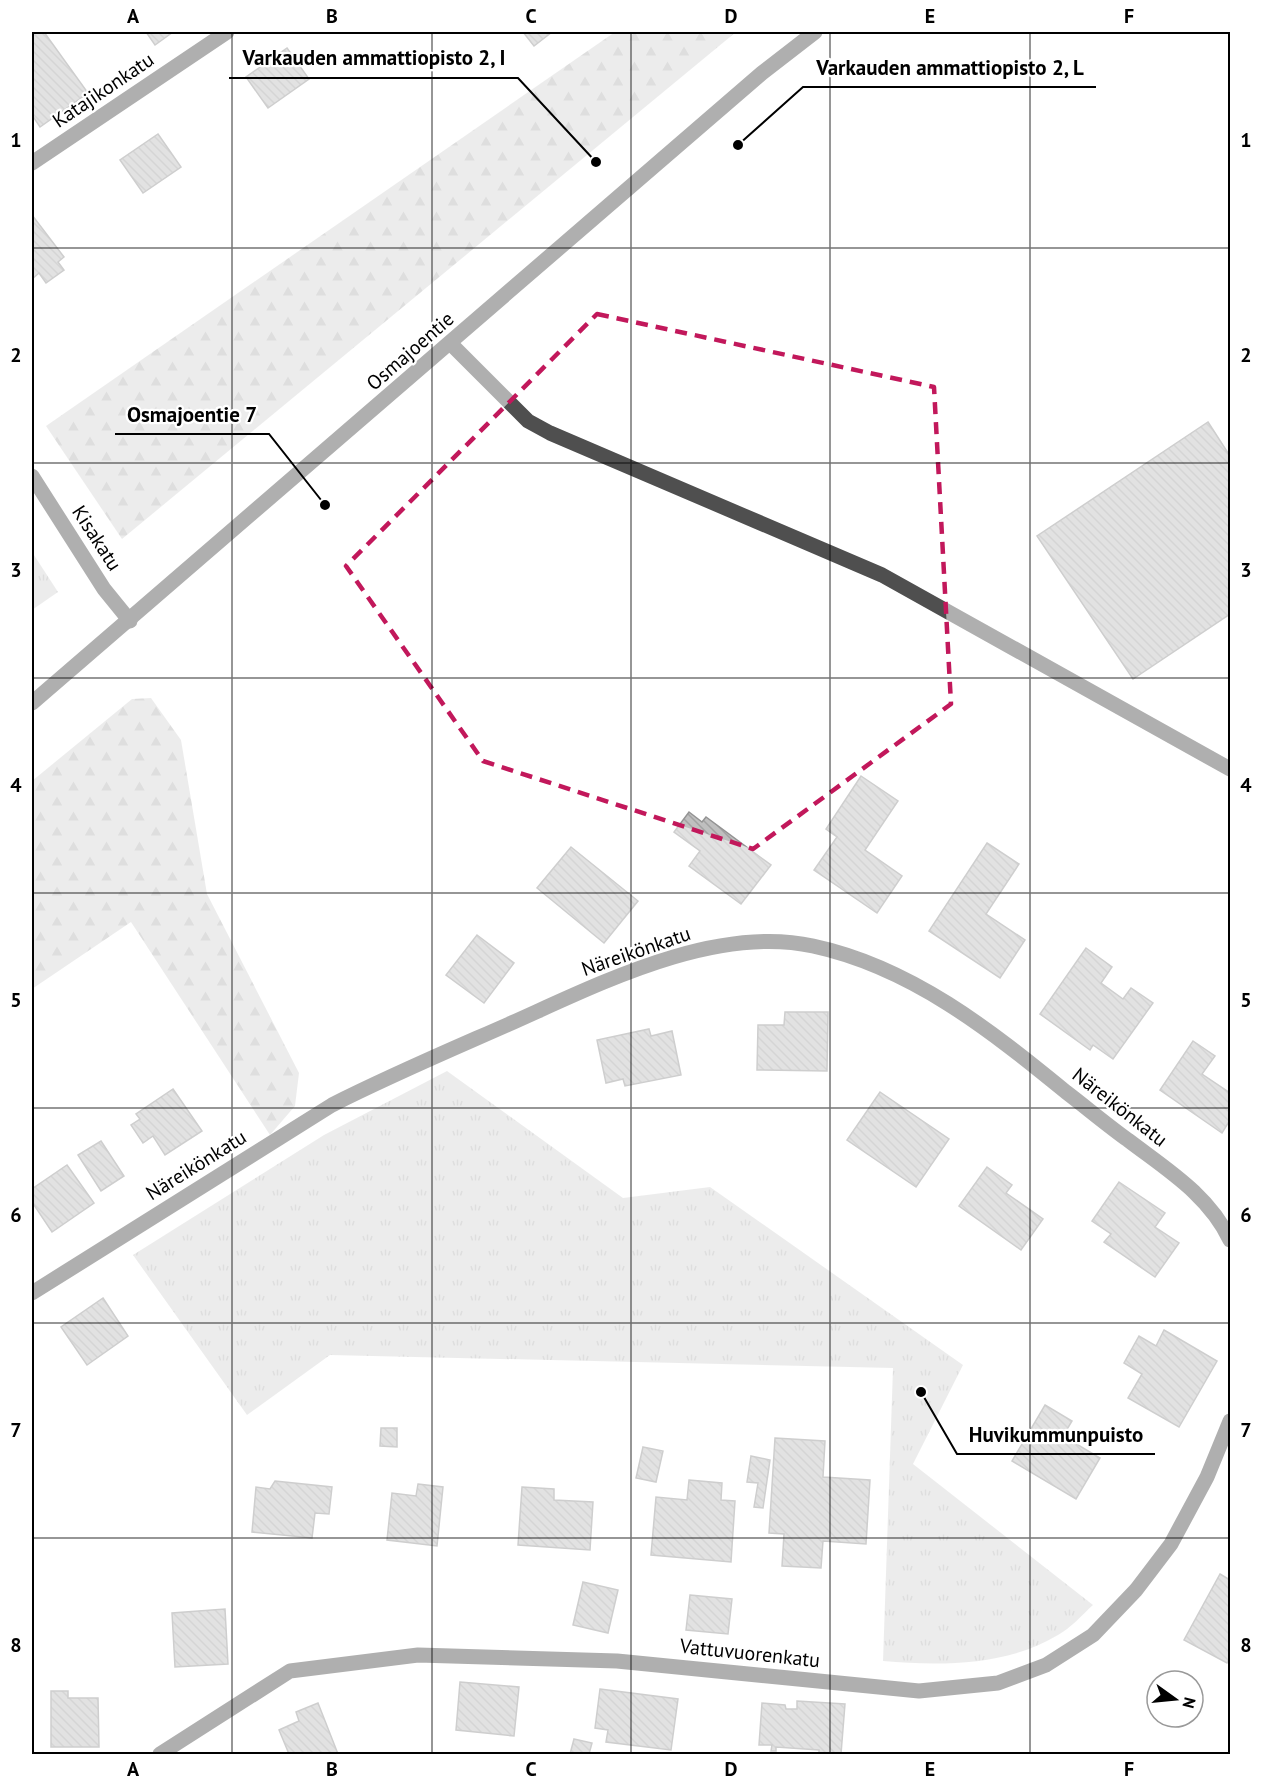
<svg xmlns="http://www.w3.org/2000/svg" width="1262" height="1786" font-family="'PT Sans',sans-serif">
  <style>
    .forest { fill: url(#forest-firs) }
    .park { fill: url(#park-tufts) }
    .building { fill: url(#building-back-hatch); stroke: #939393; stroke-width: 1.5 }
    .lines { fill: none; stroke-linecap: round; stroke-linejoin: round }
    .minor { stroke: #4f4f4f; stroke-width: 15 }
    .marked { fill: none; stroke: #c2185b; stroke-width: 4.5; stroke-dasharray: 12 8; stroke-linejoin: round }
    .grid { fill: none; stroke: #000; stroke-width: 1.5; stroke-opacity: 0.55 }
    .labels { text-anchor: middle; stroke-width: 4.5; stroke-linejoin: round; paint-order: stroke }
    .street-label { font-size: 20px; fill: #000; stroke: #fff }
    .leader { fill: none; stroke: #000; stroke-width: 2 }
    .callout-dot { fill: #000; stroke: #fff; stroke-width: 2 }
    .callout-label { font-size: 21px; text-anchor: middle; font-weight: bold; fill: #000; stroke: #fff; stroke-width: 4.5; stroke-linejoin: round; paint-order: stroke }
    .neatline { fill: none; stroke: #000; stroke-width: 2 }
    .grid-label { font-size: 20px; text-anchor: middle; font-weight: bold; fill: #000 }
  </style>
  <defs>
    <pattern id="forest-firs" width="22" height="20" patternUnits="userSpaceOnUse" patternTransform="scale(1.5)"><rect width="22" height="20" fill="#d6d6d6"/><path d="M5 1l3.5 6h-7zM16 11l3.5 6h-7z" fill="#b6b6b6"/></pattern>
    <pattern id="park-tufts" width="24" height="20" patternUnits="userSpaceOnUse" patternTransform="scale(1.5)"><rect width="24" height="20" fill="#d6d6d6"/><path d="M3 7l-1-3M5 7V3M7 7l1-3M15 17l-1-3M17 17v-4M19 17l1-3" fill="none" stroke="#b6b6b6"/></pattern>
    <pattern id="building-back-hatch" width="6" height="6" patternUnits="userSpaceOnUse" patternTransform="scale(1.5)"><rect width="6" height="6" fill="#bfbfbf"/><path d="M-1 5l2 2M0 0l6 6M5-1l2 2" fill="none" stroke="#a2a2a2"/></pattern>
  </defs>
  <rect width="100%" height="100%" fill="#fff"/>
  <!-- forest -->
  <g class="forest">
    <polygon points="615,32 736,32 122,539 46,426"/>
    <polygon points="151,698 181,740 207,894 299,1073 295,1106 270,1135 131,922 32,989 32,781 132,699"/>
  </g>
  <!-- park -->
  <g class="park">
    <polygon points="32,552 58,592 32,610"/>
    <path d="M447 1071 623 1198 710 1187 963 1365 913 1464 1093 1605C1082 1615 1071 1628 1058 1635 1007 1666 941 1666 883 1661L893 1368 330 1355 247 1415 133 1255 324 1135Z"/>
  </g>
  <!-- building -->
  <g class="building">
    <polygon points="32,32 44,32 88,93 40,127 32,115"/>
    <polygon points="146,32 173,32 155,45"/>
    <polygon points="523,32 552,32 534,46"/>
    <polygon points="287,48 309,79 268,108 246,77"/>
    <polygon points="158,134 181,167 143,193 120,160"/>
    <polygon points="32,215 64,257 58,262 64,270 46,283 39,273 32,279"/>
    <polygon points="1208,422 1230,456 1230,614 1133,679 1037,536"/>
    <polygon points="861,776 898,801 865,850 902,876 877,913 814,870 837,837 826,829"/>
    <polygon points="689,812 702,822 706,817 771,865 741,904 689,866 700,851 674,832"/>
    <polygon points="987,843 1019,864 986,914 1025,940 1000,978 929,931"/>
    <polygon points="571,847 638,901 604,943 537,888"/>
    <polygon points="477,935 514,963 484,1003 446,975"/>
    <polygon points="1086,948 1112,967 1101,983 1123,999 1131,988 1153,1003 1113,1059 1093,1045 1090,1050 1040,1014"/>
    <polygon points="785,1012 828,1012 827,1071 757,1070 758,1025 784,1025"/>
    <polygon points="649,1029 651,1036 672,1031 681,1075 625,1086 623,1079 606,1083 597,1040"/>
    <polygon points="1193,1041 1215,1056 1202,1074 1230,1093 1230,1120 1222,1133 1160,1090"/>
    <polygon points="173,1089 202,1131 165,1155 153,1136 143,1143 131,1125 140,1119 136,1114"/>
    <polygon points="880,1092 949,1139 916,1187 847,1140"/>
    <polygon points="101,1141 124,1176 101,1191 78,1155"/>
    <polygon points="67,1165 94,1203 52,1232 32,1202 32,1189"/>
    <polygon points="987,1167 1012,1185 1006,1193 1043,1219 1021,1250 959,1206"/>
    <polygon points="1119,1182 1165,1213 1155,1227 1179,1243 1155,1277 1104,1242 1111,1234 1092,1221"/>
    <polygon points="103,1298 128,1336 87,1365 61,1327"/>
    <polygon points="1164,1330 1217,1361 1179,1427 1128,1398 1142,1374 1124,1363 1139,1336 1156,1346"/>
    <polygon points="1045,1405 1072,1421 1063,1436 1100,1458 1076,1499 1012,1461"/>
    <polygon points="381,1428 397,1428 397,1447 380,1446"/>
    <polygon points="775,1438 825,1441 823,1477 870,1480 866,1544 823,1541 821,1568 782,1566 784,1534 769,1533"/>
    <polygon points="643,1447 663,1451 656,1482 636,1478"/>
    <polygon points="751,1456 770,1460 763,1508 754,1507 758,1483 747,1482"/>
    <polygon points="689,1480 722,1483 721,1500 735,1501 731,1562 651,1555 656,1497 687,1500"/>
    <polygon points="275,1481 332,1487 329,1514 315,1513 312,1538 252,1532 256,1487 270,1489"/>
    <polygon points="418,1484 443,1487 437,1546 387,1540 392,1493 416,1496"/>
    <polygon points="522,1487 554,1489 554,1500 593,1502 590,1550 518,1545"/>
    <polygon points="1220,1574 1230,1580 1230,1657 1227,1663 1184,1640"/>
    <polygon points="583,1582 618,1590 608,1633 573,1625"/>
    <polygon points="690,1595 732,1599 728,1634 686,1630"/>
    <polygon points="225,1609 228,1664 175,1667 172,1613"/>
    <polygon points="460,1682 519,1687 514,1736 456,1730"/>
    <polygon points="600,1689 678,1699 671,1750 606,1742 608,1730 595,1728"/>
    <polygon points="51,1691 68,1691 68,1698 98,1698 99,1747 51,1747"/>
    <polygon points="797,1701 845,1704 841,1754 819,1754 819,1750 776,1747 776,1751 771,1751 772,1745 759,1745 762,1703 785,1705 786,1709 797,1709"/>
    <polygon points="318,1703 338,1754 289,1754 279,1730 299,1721 296,1712"/>
    <polygon points="574,1739 592,1743 589,1754 570,1754"/>
  </g>
  <g class="lines">
    <!-- minor -->
    <g class="minor">
      <polyline points="32,163 227,32"/>
      <polyline points="451,344 528,421 550,433 882,575 1230,769"/>
      <polyline points="32,476 104,589 130,621"/>
      <polyline points="32,703 762,73 815,32"/>
      <path d="M32 1293 332 1105C389 1076 448 1051 507 1025 595 986 713 924 813 946 911 967 990 1030 1066 1092 1087 1108 1107 1125 1128 1140 1166 1169 1209 1195 1230 1240"/>
      <polyline points="160,1754 290,1671 418,1655 617,1661 919,1691 998,1683 1046,1665 1093,1635 1136,1590 1171,1544 1207,1477 1230,1421"/>
    </g>
  </g>
  <!-- marked area -->
  <path d="M0 0H1262V1786H0ZM597 314 934 387 951 704 753 849 483 761 346 566Z" fill="#fff" fill-opacity=".55" fill-rule="evenodd"/>
  <path class="marked" d="M597 314 934 387 951 704 753 849 483 761 346 566Z"/>
  <!-- grid -->
  <path class="grid" d="M232 32V1754M432 32V1754M631 32V1754M830 32V1754M1030 32V1754M32 248H1230M32 463H1230M32 678H1230M32 893H1230M32 1108H1230M32 1323H1230M32 1538H1230"/>
  <g class="labels">
    <!-- street labels -->
    <g class="street-label">
      <text transform="translate(103 90) rotate(-34)" y="7">Katajikonkatu</text>
      <text transform="translate(410 351) rotate(-41)" y="7">Osmajoentie</text>
      <text transform="translate(97 538) rotate(57)" y="7">Kisakatu</text>
      <text transform="translate(636 951) rotate(-19)" y="7">Näreikönkatu</text>
      <text transform="translate(1120 1107) rotate(38)" y="7">Näreikönkatu</text>
      <text transform="translate(196 1165) rotate(-32)" y="7">Näreikönkatu</text>
      <text transform="translate(750 1653) rotate(6)" y="7">Vattuvuorenkatu</text>
    </g>
  </g>
  <!-- callouts -->
  <path class="leader" d="M596 162L518 78H229M738 145L803 87H1096M325 505L269 434H115M921 1392L957 1454H1155"/>
  <g class="callout-dot">
    <circle cx="596" cy="162" r="6"/>
    <circle cx="738" cy="145" r="6"/>
    <circle cx="325" cy="505" r="6"/>
    <circle cx="921" cy="1392" r="6"/>
  </g>
  <g class="callout-label">
    <text x="374" y="65">Varkauden ammattiopisto 2, I</text>
    <text x="950" y="75">Varkauden ammattiopisto 2, L</text>
    <text x="192" y="422">Osmajoentie 7</text>
    <text x="1056" y="1442">Huvikummunpuisto</text>
  </g>
  <!-- border -->
  <rect width="1262" height="1786" fill="none" stroke="#ffffff" stroke-width="66"/>
  <!-- north arrow -->
  <g transform="translate(1175 1699) rotate(105)"><circle r="28" fill="#ffffff" stroke="#999999" stroke-width="1.5"/>
  <path d="M0-4.5L10 22L0 15L-10 22Z" fill="#000000"/>
  <text y="-9" font-size="16" font-weight="bold" text-anchor="middle" fill="#000000">N</text>
  </g>
  <rect x="33" y="33" width="1196" height="1720" class="neatline"/>
  <g class="grid-label">
    <text x="133" y="23">A</text>
    <text x="332" y="23">B</text>
    <text x="531" y="23">C</text>
    <text x="731" y="23">D</text>
    <text x="930" y="23">E</text>
    <text x="1129" y="23">F</text>
    <text x="16" y="147">1</text>
    <text x="1246" y="147">1</text>
    <text x="16" y="362">2</text>
    <text x="1246" y="362">2</text>
    <text x="16" y="577">3</text>
    <text x="1246" y="577">3</text>
    <text x="16" y="792">4</text>
    <text x="1246" y="792">4</text>
    <text x="16" y="1007">5</text>
    <text x="1246" y="1007">5</text>
    <text x="16" y="1222">6</text>
    <text x="1246" y="1222">6</text>
    <text x="16" y="1437">7</text>
    <text x="1246" y="1437">7</text>
    <text x="16" y="1652">8</text>
    <text x="1246" y="1652">8</text>
    <text x="133" y="1776">A</text>
    <text x="332" y="1776">B</text>
    <text x="531" y="1776">C</text>
    <text x="731" y="1776">D</text>
    <text x="930" y="1776">E</text>
    <text x="1129" y="1776">F</text>
  </g>
</svg>
